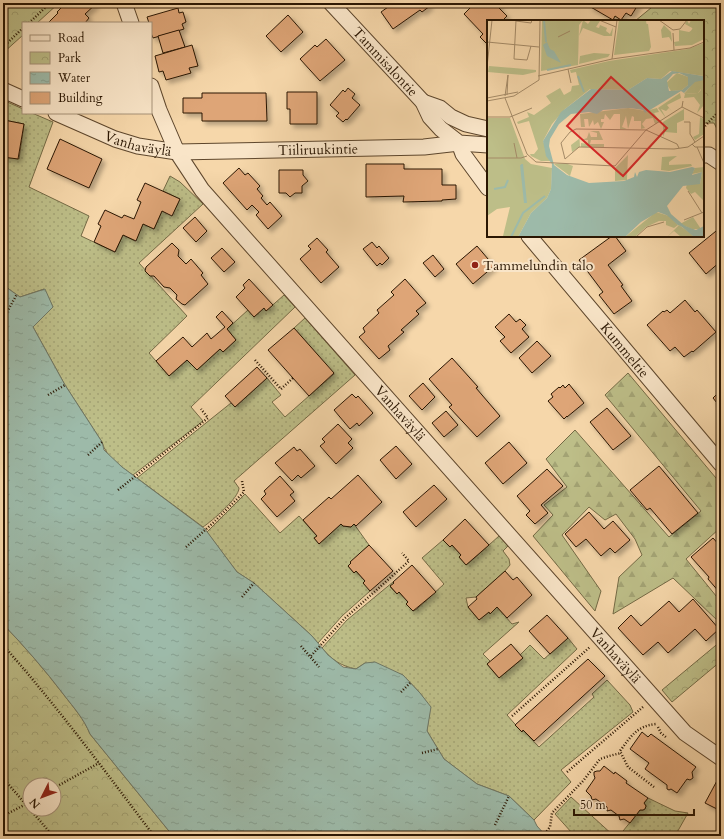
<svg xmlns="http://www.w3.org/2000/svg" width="724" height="839" font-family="Cardo,serif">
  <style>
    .grass { fill: url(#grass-dots); stroke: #746a45 }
    .forest { fill: url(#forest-firs); stroke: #746a45 }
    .park { fill: url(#park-crowns); stroke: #746a45; fill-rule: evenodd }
    .water { fill: url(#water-ripples); stroke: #6f7866 }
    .building { fill: #dea577; stroke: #2a1602; filter: url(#shadow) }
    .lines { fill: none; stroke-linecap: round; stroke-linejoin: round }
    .minor-casing { stroke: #5d462c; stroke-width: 17 }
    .path { stroke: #2a1602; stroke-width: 2.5; stroke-dasharray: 1 2; stroke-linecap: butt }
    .minor { stroke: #f9e5c8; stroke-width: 15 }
    .poi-dot { fill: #8f2418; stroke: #f9e5c8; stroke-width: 1.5 }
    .labels { text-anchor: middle; stroke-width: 4; stroke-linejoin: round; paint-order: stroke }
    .street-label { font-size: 14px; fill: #2a1602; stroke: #f9e5c8 }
    .poi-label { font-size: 14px; fill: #2a1602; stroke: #f9e5c8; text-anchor: start }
    .inset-river { fill: none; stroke: #9dbaa9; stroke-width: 2 }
    .inset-road { fill: none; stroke: #a48a67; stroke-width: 1 }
    .view { fill: #d62828; fill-opacity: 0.15; stroke: #d62828; stroke-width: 2 }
    .inset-edge { fill: none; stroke: #2a1602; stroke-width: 2 }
  </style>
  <defs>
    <pattern id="grass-dots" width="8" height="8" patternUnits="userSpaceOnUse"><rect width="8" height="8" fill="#bdbe88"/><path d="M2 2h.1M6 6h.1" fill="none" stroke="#a3a374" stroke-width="1.8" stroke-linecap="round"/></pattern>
    <pattern id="forest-firs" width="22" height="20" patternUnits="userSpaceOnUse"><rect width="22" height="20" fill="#bdbe88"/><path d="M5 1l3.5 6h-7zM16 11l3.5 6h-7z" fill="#a3a374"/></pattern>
    <pattern id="park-crowns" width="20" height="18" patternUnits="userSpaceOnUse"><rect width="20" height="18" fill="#bdbe88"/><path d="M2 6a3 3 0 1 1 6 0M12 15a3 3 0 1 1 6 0" fill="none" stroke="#a3a374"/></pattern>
    <pattern id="water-ripples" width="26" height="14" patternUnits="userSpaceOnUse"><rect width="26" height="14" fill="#9dbaa9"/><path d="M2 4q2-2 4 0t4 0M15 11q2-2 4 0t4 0" fill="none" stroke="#879f90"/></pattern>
    <filter id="shadow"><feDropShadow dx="3.5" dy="3.5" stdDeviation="2" flood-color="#0004"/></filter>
  </defs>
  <rect width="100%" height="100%" fill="#f6d7aa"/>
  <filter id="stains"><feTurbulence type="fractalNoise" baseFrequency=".005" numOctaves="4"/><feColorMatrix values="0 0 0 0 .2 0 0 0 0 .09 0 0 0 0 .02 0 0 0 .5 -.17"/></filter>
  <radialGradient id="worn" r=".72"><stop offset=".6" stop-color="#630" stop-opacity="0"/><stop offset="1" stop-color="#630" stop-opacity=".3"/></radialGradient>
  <!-- grass -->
  <g class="grass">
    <path d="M5 101 23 109V113H32L53 122 29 187 89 216 81 236 115 252 123 235 135 241 143 224 154 229 162 211 172 215 180 199 163 191 170 176 180 182 203 204 139 263 187 316 149 353 169 376 187 360 197 370 220 349 223 352 236 340 227 329 248 310 254 317 264 308 266 311 284 295 295 307 191 407 203 421 133 475C121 467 106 457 102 442L65 385 33 327 53 307 44 289 20 297 3 285V157L19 159 24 124 4 120Z"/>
    <path d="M305 318 355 375 234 481 239 488C239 498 212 521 203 527L137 478 231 403 235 407 267 378 281 395 272 402 285 417 334 374 294 328Z"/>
    <polygon points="245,494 280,533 299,516 317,536 314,538 319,544 341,524 343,526 351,527 354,524 369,545 351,562 351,563 348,566 354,573 356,571 365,581 370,591 342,616 318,643 311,635 254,583 237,572 207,532"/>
    <path d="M499 536 508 546 503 551 509 559 510 565 505 571 476 597 466 598 468 607 479 620 489 612 490 614 497 607 512 624 519 622 483 654 490 661 487 664 499 678 523 658 520 655 530 645 544 659 568 638 577 649 507 715 521 731 523 730 539 747 594 697 592 694 607 680 630 705 633 712 561 770 571 782 534 820 509 796 477 784 444 759 427 731 430 707 420 693 403 675 365 663 356 669C341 666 332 660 322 648L347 620 393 582 394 583 390 587 397 594 399 592 408 602 406 604 413 611 417 609 444 584 422 558 443 540 450 547 452 545 461 555 459 557 466 565 470 562Z"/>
    <polygon points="571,797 614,836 569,836 572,833 555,814"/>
    <polygon points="648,798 675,811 688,813 675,836 619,836 640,810 643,810 645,809 646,806 644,803"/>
  </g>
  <!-- forest -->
  <polygon class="forest" points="628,373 721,484 721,529 720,528 686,559 721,602 721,620 719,622 673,578 613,614 619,577 642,555 635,539 616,514 605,520 589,507 562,535 601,591 595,611 533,536 553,515 544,505 567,487 546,459 575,430 669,537 701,511 605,395"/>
  <!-- park -->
  <g class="park">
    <polygon points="3,3 59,3 37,23 23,23 23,35 3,53"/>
    <polygon points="657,3 721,3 721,125 717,129 714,123 703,123 703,21 635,21"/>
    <path d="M3 624C25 647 45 670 64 695 74 708 84 719 90 734L173 836H3ZM30 785H54V809H30Z"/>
    <polygon points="721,641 721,661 672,702 662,690"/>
  </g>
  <!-- water -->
  <path class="water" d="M3 285 20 297 45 289 53 307 33 327 65 385 102 442 104 450 122 467 205 529 237 572 254 583 312 636 328 655 343 667 356 669 365 663 375 662 403 675 420 693 431 707 427 731 444 759 477 784 509 796 534 820 537 826 546 836H173L90 734C84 719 74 708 64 695 45 670 25 647 3 624Z"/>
  <!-- building -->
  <g class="building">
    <polygon points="66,3 97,3 85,14 89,18 85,23 50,23 49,22 58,13 57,12"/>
    <polygon points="385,3 428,3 430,6 422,12 420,10 393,29 381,12 388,7"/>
    <polygon points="475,3 499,3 500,5 498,7 507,16 502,21 488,21 488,45 480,37 483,34 464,14"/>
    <polygon points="591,3 639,3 631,16 626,13 621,20 615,16 613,20 589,6"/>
    <polygon points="178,8 179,13 183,12 186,22 182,24 184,29 153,38 151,33 151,23 149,23 147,17"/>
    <polygon points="288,15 303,32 281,52 266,36"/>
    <polygon points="179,30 185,47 163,53 158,36"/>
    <polygon points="326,39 345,60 320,81 300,59 315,45 317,47"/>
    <polygon points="192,45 198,66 189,68 191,73 166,80 163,71 159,72 155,56"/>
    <polygon points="348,88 355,94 352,98 360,105 347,120 346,119 343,122 336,116 339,113 330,105 343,90 345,92"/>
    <polygon points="287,92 317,92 317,124 290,124 290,109 287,109"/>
    <polygon points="202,93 266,93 267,121 202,121 202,113 183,113 183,98 202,98"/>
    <polygon points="4,120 24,124 18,159 3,157"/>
    <polygon points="60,139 102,159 89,188 47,169"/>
    <polygon points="366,164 404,164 404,169 442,169 442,185 456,185 456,199 442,200 442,201 403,202 404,196 366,197"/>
    <polygon points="239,168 245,175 248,173 260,186 257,189 263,196 261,198 267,205 270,202 282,216 268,229 256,215 259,212 252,205 247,210 223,183"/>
    <polygon points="279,170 303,170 303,175 308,181 302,186 302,193 295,193 290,197 286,193 279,193"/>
    <polygon points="145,183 180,199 172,216 162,211 154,229 143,224 136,241 123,235 115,252 94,242 101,226 98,224 105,210 122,218 124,215 134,219 141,202 137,200"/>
    <polygon points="195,217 207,231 196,242 183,228"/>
    <polygon points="721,227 721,261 706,274 689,253"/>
    <polygon points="612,236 615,236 626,251 608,265 623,285 621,286 632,301 614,314 599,295 603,292 579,260"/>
    <polygon points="317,238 328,250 326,252 339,267 321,283 300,259 311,249 308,246"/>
    <polygon points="372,242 377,248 379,246 389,258 382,265 380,263 377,266 363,249"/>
    <polygon points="172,243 179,250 178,256 186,264 191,259 203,273 201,275 208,284 185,305 182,304 176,299 177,295 170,288 164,287 154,276 150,276 145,271 146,267"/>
    <polygon points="477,246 494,266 473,284 456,264"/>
    <polygon points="222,248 235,262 224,272 211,258"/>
    <polygon points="433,255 444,269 435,277 423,263"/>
    <polygon points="249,279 273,305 266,311 264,308 254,317 236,297 245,288 243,285"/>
    <polygon points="405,279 426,303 416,311 419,314 401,330 404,332 388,346 390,350 379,359 359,337 365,332 363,328 379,313 377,310 394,295 391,292"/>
    <polygon points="685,300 695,312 697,310 716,332 693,352 692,351 684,357 675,347 670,351 647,325 663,311 664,312 667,310 670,313"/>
    <polygon points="222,311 233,323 227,329 236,340 223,352 220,349 197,370 187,360 169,376 156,361 183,337 192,347 207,333 211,339 225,327 216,317"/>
    <polygon points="509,314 516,322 520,319 526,325 522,329 529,337 511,353 500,341 505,337 495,327"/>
    <polygon points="294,328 334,373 309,396 268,350"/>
    <polygon points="537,341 551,356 532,373 519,358"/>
    <polygon points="452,358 478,387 476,388 500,416 477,437 449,407 452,405 429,379"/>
    <polygon points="257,367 267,378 235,407 225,396"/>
    <polygon points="423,383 435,397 422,410 409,396"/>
    <polygon points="569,384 584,403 567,417 567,416 564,419 548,401 553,397 551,394 559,387 560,388 563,385 565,388"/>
    <polygon points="721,388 721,408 713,398 719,392 718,391"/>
    <polygon points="352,394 356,398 358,396 373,413 359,426 357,423 350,429 334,410"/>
    <polygon points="607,408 631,436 613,450 590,422"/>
    <polygon points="446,411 458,425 444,437 432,423"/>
    <polygon points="338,424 352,439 348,443 353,448 336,464 320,446 325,442 322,439"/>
    <polygon points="509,442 527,463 503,484 485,463"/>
    <polygon points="396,446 412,464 396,479 380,460"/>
    <polygon points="294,447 297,451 300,449 315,466 301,478 298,475 292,481 275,463"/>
    <polygon points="659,466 698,513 672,534 650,508 647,510 630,490"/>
    <polygon points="547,469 563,486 541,505 548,513 535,524 526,515 530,511 517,496"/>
    <polygon points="358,475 382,502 356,526 354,524 351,527 343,526 341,524 319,544 314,538 317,536 303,520 329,497 331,499"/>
    <polygon points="280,476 294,492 290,495 295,501 277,517 261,499 266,494 264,491"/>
    <polygon points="434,485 447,499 416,527 403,512"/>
    <polygon points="589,512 604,529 613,521 630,540 615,553 610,548 601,556 586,539 576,547 565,534"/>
    <polygon points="465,519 489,545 466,565 459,557 461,555 452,545 450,547 443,540"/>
    <polygon points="713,538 721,547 721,594 708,579 709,577 691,557"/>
    <polygon points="369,545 393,571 370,591 363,583 365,581 356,571 354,573 348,566 351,563 350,562"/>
    <polygon points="412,565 436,592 413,611 406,604 408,602 399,592 397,594 390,586 394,583 393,582"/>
    <polygon points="505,571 513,580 517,577 532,595 507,618 497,607 490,614 489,612 479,620 468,607 477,599 476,597"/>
    <polygon points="693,599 719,629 706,641 695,629 668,653 658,642 643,655 618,628 631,615 641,626 669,601 679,612"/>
    <polygon points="547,615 568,638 550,654 529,631"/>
    <polygon points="511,644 523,658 499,678 487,664"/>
    <polygon points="588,659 605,676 534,741 523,730 522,732 515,725"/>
    <polygon points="642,732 648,737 651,734 696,767 692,772 693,778 690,780 687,779 677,793 671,789 669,790 667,789 667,785 645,769 649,763 630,749"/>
    <polygon points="604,766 614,774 615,772 627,781 626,783 648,798 644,803 646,806 645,809 643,810 640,810 630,823 624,819 620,820 619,816 611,810 607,811 607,807 596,799 592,800 591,796 586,791 595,778 594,775 594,772 597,771 600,771"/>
    <polygon points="719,777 721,778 721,811 705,803"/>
  </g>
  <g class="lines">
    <!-- minor casing -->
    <g class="minor-casing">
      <g id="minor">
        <polyline points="124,3 131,23"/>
        <path id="s1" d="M331 3 423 102 430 117 441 129 459 143 488 145"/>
        <path id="s2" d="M151 86 159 110 177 152 424 147 459 143"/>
        <polyline points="3,90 23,99"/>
        <polyline points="423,102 440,108 451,117 466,124 488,129"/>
        <path id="s3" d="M56 113 115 139 138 146 177 152 202 190 685 733 721 758"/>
        <polyline points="459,143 463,154 488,188"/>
        <polyline points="703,155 709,155 721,163"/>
        <path id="s4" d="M529 236 721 464"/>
      </g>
    </g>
    <!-- path -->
    <g class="path">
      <polyline points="29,23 50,3"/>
      <polyline points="3,47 23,28"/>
      <polyline points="705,126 721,109"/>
      <polyline points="7,312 17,294"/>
      <polyline points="255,360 281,389 293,378"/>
      <polyline points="48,395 65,385"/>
      <polyline points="88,455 102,442"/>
      <polyline points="118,490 208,418 201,409"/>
      <polyline points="186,547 213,523 244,492 242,481"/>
      <polyline points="242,597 254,583"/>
      <path d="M3 645C57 706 105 771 154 836"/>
      <polyline points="301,646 319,667"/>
      <polyline points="311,656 345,618 409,561 402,553"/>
      <polyline points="401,692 410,683"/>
      <polyline points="512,716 590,647"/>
      <polyline points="658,727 661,733 667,738"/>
      <polyline points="422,753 438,749"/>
      <polyline points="567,772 643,707"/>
      <polyline points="3,778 53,836"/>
      <path d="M654 787 628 767 620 751C631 736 637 726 656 724"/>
      <polyline points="54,788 99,763"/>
      <polyline points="3,816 30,802"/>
      <polyline points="495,825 509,796"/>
      <polyline points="543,836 550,827 552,813 583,781 600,759 609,756 621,753"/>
    </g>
    <!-- minor -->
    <use href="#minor" class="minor"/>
  </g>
  <!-- markers -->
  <circle class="poi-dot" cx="475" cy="265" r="4"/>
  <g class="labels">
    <!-- street labels -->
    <g class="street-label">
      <text dy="5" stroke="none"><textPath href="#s1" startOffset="80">Tammisalontie</textPath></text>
      <text dy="5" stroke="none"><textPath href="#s3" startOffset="88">Vanhaväylä</textPath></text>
      <text dy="5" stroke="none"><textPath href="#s2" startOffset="212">Tiiliruukintie</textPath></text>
      <text dy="5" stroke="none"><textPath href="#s4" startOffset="149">Kummeltie</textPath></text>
      <text dy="5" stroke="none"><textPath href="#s3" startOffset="472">Vanhaväylä</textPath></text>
      <text dy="5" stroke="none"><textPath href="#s3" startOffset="796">Vanhaväylä</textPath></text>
    </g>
    <!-- poi labels -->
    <g class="poi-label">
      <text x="483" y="270">Tammelundin talo</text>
    </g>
  </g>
  <!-- overview -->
  <g transform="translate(487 20)">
    <rect width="217" height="217" fill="#f6d7aa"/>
    <path d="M96 0 101 4 104 0 113 1 109 7 112 8 113 5 120 8 119 11 123 14 126 7 125 16H117L96 8 92 16ZM132 0 161 4 164 27 162 31 127 35ZM200 0 202 4 204 0H213L201 21H192V10L202 12 207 9 198 4ZM177 5 184 12 185 22 182 17 175 18 174 10ZM107 33 123 34 121 37 92 44 93 36ZM193 73 194 78 180 85 186 93 182 88 179 91 174 89 179 98 171 88ZM141 88 159 91 170 88 172 92 167 93 171 99H168L173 102 168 104 166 98 159 99 155 104 158 108 154 109V101H147V97L145 96 141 109 139 96 135 107 140 109H133V94H127L123 100 118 94 117 99H114V102H117L114 109 111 102 107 105 106 100 102 107 101 99H97L98 107H94L93 94ZM190 136 182 142V145L204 144 205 146 182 151 174 150 175 137Z" fill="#bdbe88"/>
    <path d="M103 111H112L116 120H104L103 124H117V127H94V123L101 124V120H95L100 118 102 112 104 117H110V113Z" fill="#bdbe88"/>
    <path d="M217 59V65L211 73 197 74 208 61Z" fill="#bdbe88"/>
    <path d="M55 0H96L92 5 91 45 54 51ZM210 0H217V19L205 25 188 26 187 22 199 20ZM217 23V56L183 51 174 59 160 58 141 70 103 69 78 89 65 104 56 121 64 141H54L44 136 43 134H47L51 129 42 101 31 104 30 102 42 97 40 92 47 95 64 83 59 76 61 75 73 68 77 75 84 71 85 66 92 65 89 52 84 53 83 50 122 41 201 29ZM2 46 49 50V52L36 55 1 52ZM190 53 201 57V65L195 70 184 71 179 63ZM217 65V85L210 93 213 85 207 77 197 78 198 74 211 73 214 70V66ZM197 89V100L190 103V113L178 112 176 117V102ZM213 97 217 99V114L208 120 206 117 212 114ZM0 98H23L38 139 44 144 65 148 64 169 60 178 44 193 31 217 16 216 23 187 10 189 0 196ZM92 110 93 127 85 132 84 125 92 119ZM141 135 140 160 128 161V148ZM78 143 86 146 83 156 67 144ZM217 147V181L208 172 204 174 199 168 200 164H213L215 152 205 154 208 148ZM169 192 182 196 191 205 187 208 179 205V201H172L159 207 148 217H138ZM206 197 214 209H205L193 204ZM192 205 203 213 207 217H194L187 211 180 217Z" fill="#bdbe88"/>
    <path d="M132 0H159L162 29 130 34Z" fill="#bdbe88"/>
    <path d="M60 22 63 29 67 31 74 43 60 36 56 25ZM185 51 216 56 217 60 208 62 197 73 194 71 158 93 156 90 143 88 116 90 110 94 102 92 84 94 72 104 63 119 62 126 67 145 80 155 102 163 137 161 147 157 148 152 150 157 152 152 159 150 183 152 205 147 208 148 205 155 215 152 213 164 196 166 180 186 184 194 199 207 209 210 217 206V217H207L182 196 171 192 154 202 138 217H31L44 193 60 178 64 169 65 144 59 136 56 121 74 92 104 69 141 70 160 58 174 59ZM192 53 201 57V65L195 70 182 71 180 61 186 54Z" fill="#9dbaa9" fill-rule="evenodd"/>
    <path class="inset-river" d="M57 0 59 22M60 50 84 45M91 56 97 72M35 144 39 183M34 145 38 183M7 169 18 167 21 160M24 217 36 193 58 176M48 217 168 183 191 204 217 215"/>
    <path class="inset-road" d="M29 0 27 39 40 40 44 26M112 0 129 7M172 0 186 10 193 9 200 0M29 1 44 3 45 0M186 13 187 30M71 17 83 11M0 22 52 27M125 39 203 28 217 22M125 39 130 0M0 47 5 0M81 49 84 63M51 56 125 39M18 76 21 55 20 75M0 78 31 72M18 78 40 134 49 142 128 146 159 110 190 124 192 128M0 81 27 76 52 60 53 0M195 87 217 98M0 97H23L45 88M197 102H203V114L208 122M27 123 30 138M205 124 208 127H217M210 127 217 143M0 138H34L40 136M78 139 74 123 83 112 89 109 159 110 195 87 196 81M78 139 92 127 187 129 201 127 217 116M201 171 215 193M197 200 217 192M149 217 160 207 177 202"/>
    <path class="view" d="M124 57 180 108 136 156 80 106Z"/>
    <rect width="217" height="217" class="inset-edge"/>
  </g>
  <!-- margin -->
  <rect width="724" height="839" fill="none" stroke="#f6d7aa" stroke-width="16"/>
  <rect x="4" y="4" width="716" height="831" fill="none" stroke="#2a1602" stroke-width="2"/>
  <rect x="8" y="8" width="708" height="823" fill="none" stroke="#2a1602"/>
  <!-- legend -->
  <rect x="22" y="22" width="130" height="92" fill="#f9e5c8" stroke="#a69279"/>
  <rect x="30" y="35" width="20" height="6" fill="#f9e5c8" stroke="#a69279"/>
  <text x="58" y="42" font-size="12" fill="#2a1602">Road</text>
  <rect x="30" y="52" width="20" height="12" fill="url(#park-crowns)" stroke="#a69279"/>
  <text x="58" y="62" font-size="12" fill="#2a1602">Park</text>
  <rect x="30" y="72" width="20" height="12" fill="url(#water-ripples)" stroke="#a69279"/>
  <text x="58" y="82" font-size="12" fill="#2a1602">Water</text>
  <rect x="30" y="92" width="20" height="12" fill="#dea577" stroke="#a69279"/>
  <text x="58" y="102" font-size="12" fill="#2a1602">Building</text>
  <!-- north arrow -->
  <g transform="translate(42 797) rotate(228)"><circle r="19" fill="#f9e5c8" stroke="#a69279"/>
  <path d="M0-3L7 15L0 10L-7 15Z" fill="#8f2418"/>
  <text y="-6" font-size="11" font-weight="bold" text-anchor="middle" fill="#2a1602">N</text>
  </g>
  <!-- scale -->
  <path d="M574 809v6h120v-6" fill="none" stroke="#2a1602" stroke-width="2"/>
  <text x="580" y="809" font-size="12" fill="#2a1602" stroke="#f9e5c8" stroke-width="3" paint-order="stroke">50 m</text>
  <rect width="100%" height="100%" filter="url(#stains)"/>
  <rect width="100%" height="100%" fill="url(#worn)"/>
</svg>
